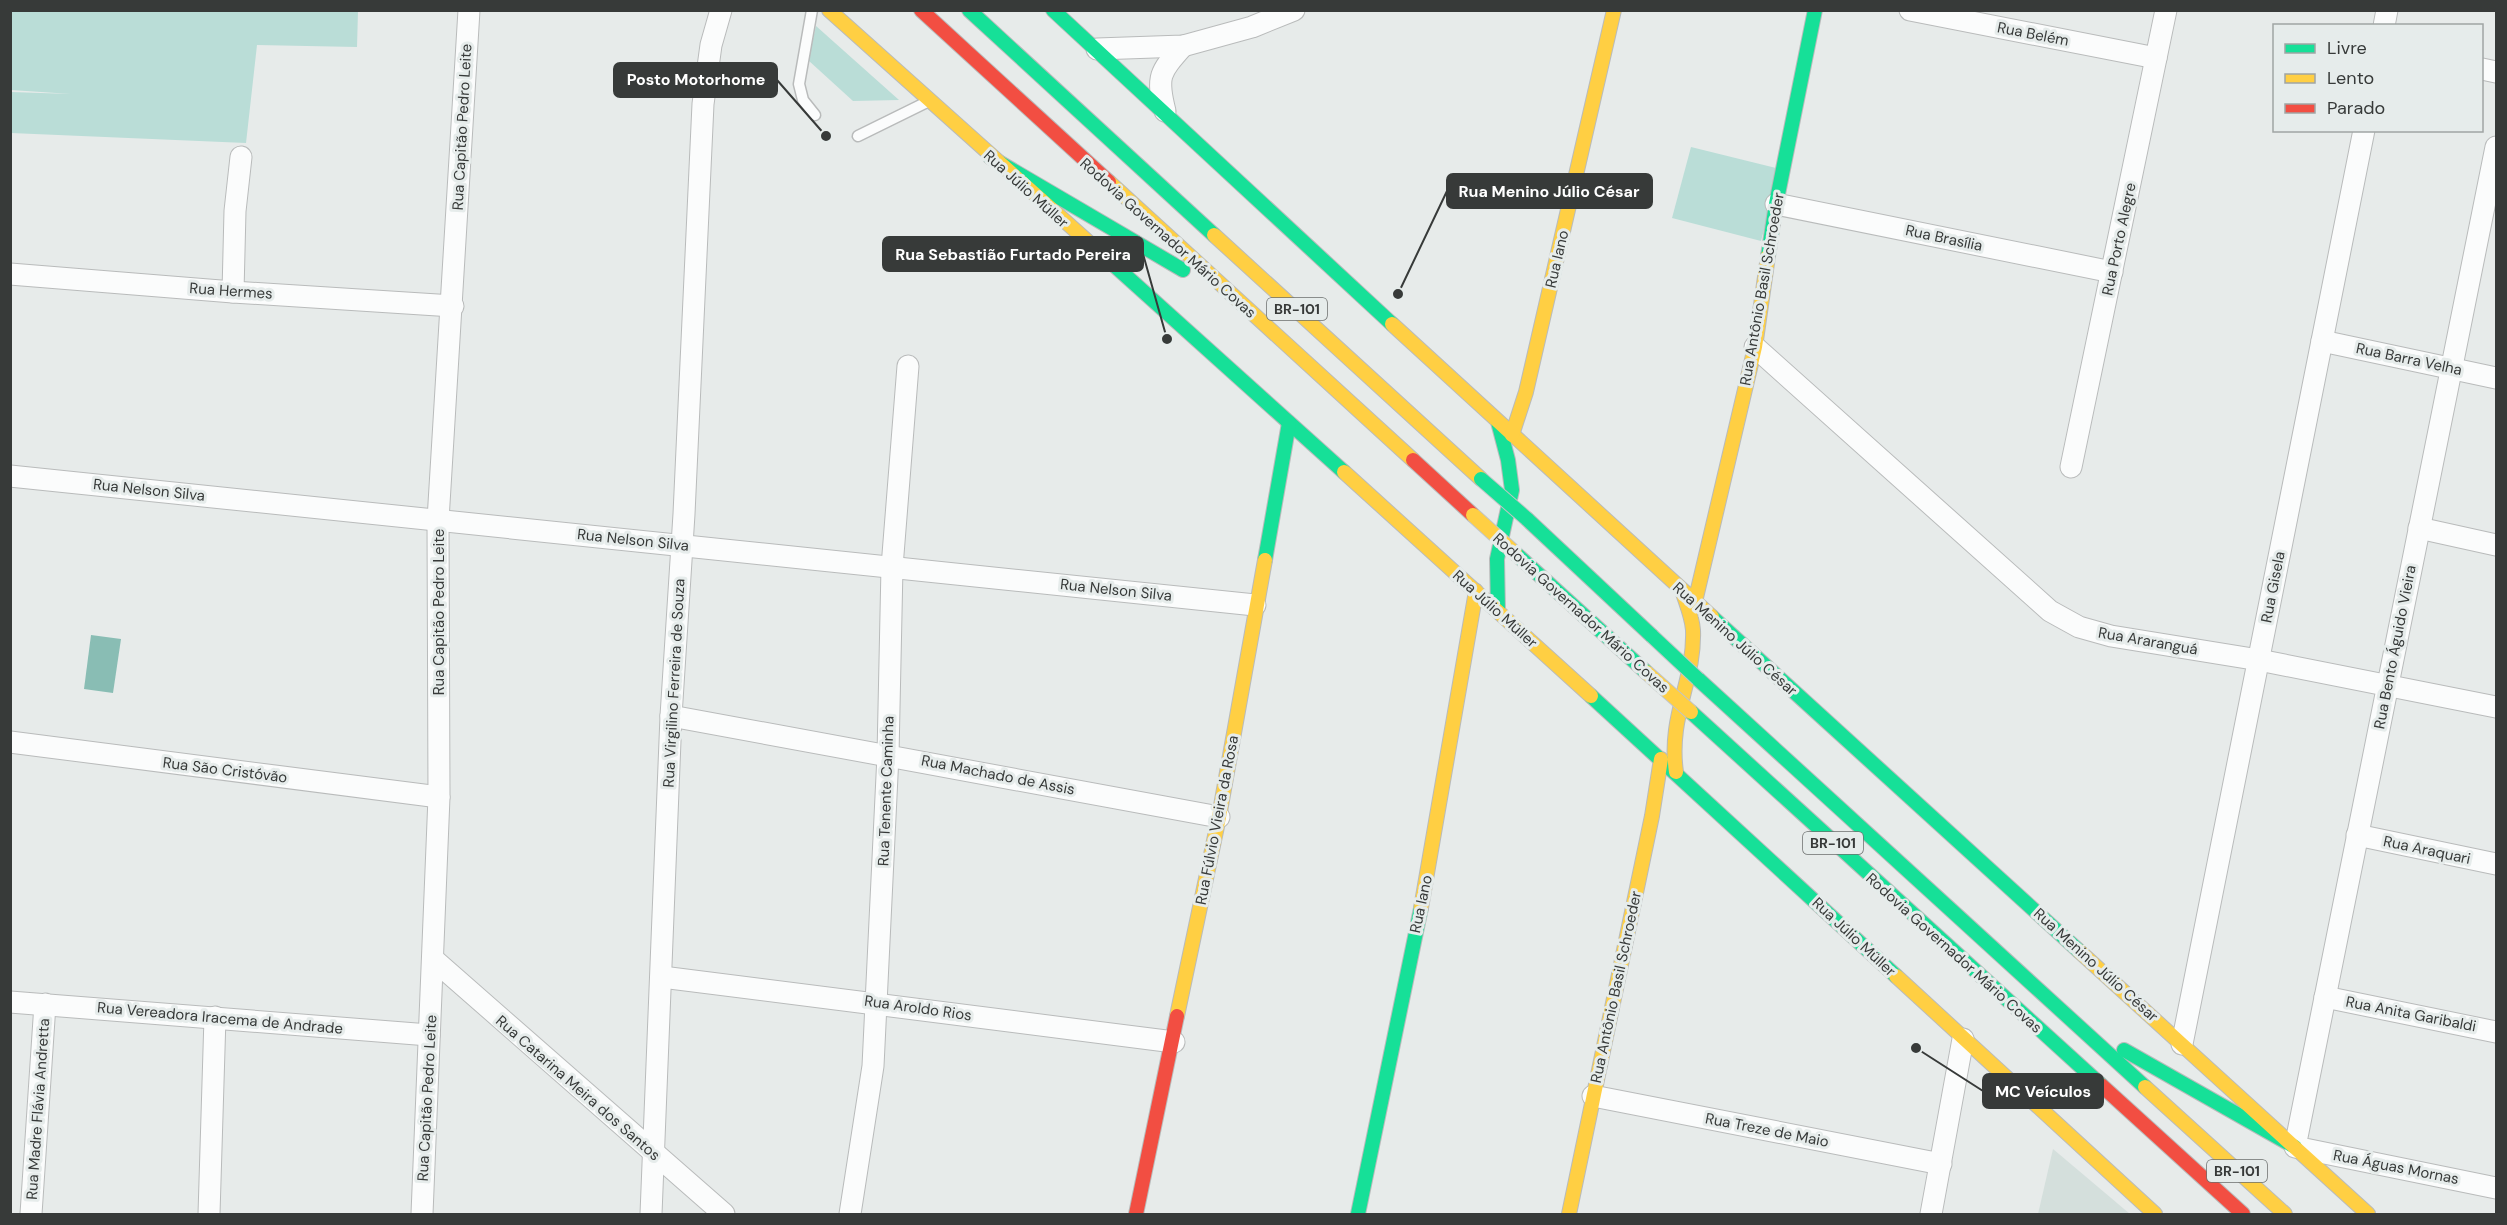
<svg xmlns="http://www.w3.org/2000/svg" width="2507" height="1225" font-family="'DM Sans',sans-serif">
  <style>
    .built { fill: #d4dfdc }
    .green { fill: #baddd7 }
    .water { fill: #89bdb4 }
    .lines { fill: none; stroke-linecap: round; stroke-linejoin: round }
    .lane-casing { stroke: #b9bbbb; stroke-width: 13 }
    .street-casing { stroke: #b9bbbb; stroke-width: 23 }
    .fast-casing { stroke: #b9bbbb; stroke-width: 16 }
    .slow-casing { stroke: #b9bbbb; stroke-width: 16 }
    .jam-casing { stroke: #b9bbbb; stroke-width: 16 }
    .lane { stroke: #fbfcfc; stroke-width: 10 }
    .street { stroke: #fbfcfc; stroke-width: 21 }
    .fast { stroke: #16e098; stroke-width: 14 }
    .slow { stroke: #ffcf43; stroke-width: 14 }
    .jam { stroke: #f24e42; stroke-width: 14 }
    .fast-bridge-casing { stroke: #c3c5c5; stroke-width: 16; stroke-linecap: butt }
    .slow-bridge-casing { stroke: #c3c5c5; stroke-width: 16; stroke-linecap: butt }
    .fast-bridge { stroke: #16e098; stroke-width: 14 }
    .slow-bridge { stroke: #ffcf43; stroke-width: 14 }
    .labels { text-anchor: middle; stroke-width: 6; stroke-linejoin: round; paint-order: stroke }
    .shield { fill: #e6eceb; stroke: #6c6f6e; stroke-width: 1.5 }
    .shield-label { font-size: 14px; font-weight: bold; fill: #373a39 }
    .street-label { font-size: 15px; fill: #373a39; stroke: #e6eceb }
    .leader { fill: none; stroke: #373a39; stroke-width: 2 }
    .callout-dot { fill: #373a39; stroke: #e6eceb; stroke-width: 2 }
    .callout { fill: #373a39; stroke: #373a39; stroke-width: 2 }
    .callout-label { font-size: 16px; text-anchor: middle; font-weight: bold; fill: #fff }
  </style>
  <rect width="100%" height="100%" fill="#e7ebea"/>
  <!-- built -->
  <polygon class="built" points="2053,1149 2130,1214 2038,1214"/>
  <!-- green -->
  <g class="green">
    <polygon points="11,10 358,11 357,47 257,45 246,143 11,133 11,92 71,94 11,90"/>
    <polygon points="816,26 899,100 853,101 808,60"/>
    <polygon points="1691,147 1780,169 1761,241 1672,218"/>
  </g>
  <!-- water -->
  <polygon class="water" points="91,635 121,639 113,693 84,689"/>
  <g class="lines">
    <!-- lane casing -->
    <g class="lane-casing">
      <g id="lane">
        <polyline points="812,10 799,84 803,100 815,115"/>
        <polyline points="858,136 925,103"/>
      </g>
    </g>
    <!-- street casing -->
    <g class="street-casing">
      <g id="street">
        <polyline points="1910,10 2156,58"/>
        <polyline points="2384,26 2387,10"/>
        <polyline points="1097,49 1183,46 1252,27 1294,10"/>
        <polyline points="2482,69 2496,72"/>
        <path d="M1165 111C1156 76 1160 72 1183 46"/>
        <polyline points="2496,147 2295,1147 2496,1188"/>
        <polyline points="1776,204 2112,272"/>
        <polyline points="10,274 233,292 453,306"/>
        <polyline points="233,292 235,211 241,157"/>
        <polyline points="2322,341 2496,378"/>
        <polyline points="1755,347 2050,611 2079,627 2111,636 2259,660 2496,707"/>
        <polyline points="2071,467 2166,10"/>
        <polyline points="10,476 1255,605"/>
        <polyline points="2419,528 2496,545"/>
        <polyline points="671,716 1219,817"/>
        <polyline points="10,742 439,797"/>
        <polyline points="2357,835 2496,864"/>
        <polyline points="433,959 724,1214"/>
        <polyline points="662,977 1174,1042"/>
        <polyline points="2325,997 2496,1032"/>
        <polyline points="10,1002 429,1035"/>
        <polyline points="2182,1044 2364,130"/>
        <polyline points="1593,1096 1941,1164"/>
        <polyline points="31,1214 45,1004"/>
        <polyline points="209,1214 215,1017"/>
        <polyline points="422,1214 439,797 438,520 469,10"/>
        <polyline points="651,1214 671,716 684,514 703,104 711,45 721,10"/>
        <polyline points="850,1214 873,1066 888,755 892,567 908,366"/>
        <polyline points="1931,1214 1963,1039"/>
      </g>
    </g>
    <!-- fast casing -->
    <g class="fast-casing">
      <g id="fast">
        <polyline points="969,10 1214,235"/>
        <polyline points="1053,10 1392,324"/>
        <polyline points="990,157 1183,270"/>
        <polyline points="1768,256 1776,204 1815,10"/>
        <polyline points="1105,257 1344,472"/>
        <polyline points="1498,422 1508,460 1512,490 1497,559 1498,611"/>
        <polyline points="1527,519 1652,636"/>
        <polyline points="1515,553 1646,672"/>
        <polyline points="1265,560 1289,423"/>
        <polyline points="1712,617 2079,951"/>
        <polyline points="1698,679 2145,1087"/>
        <polyline points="1591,696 1896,976"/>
        <polyline points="1691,712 2101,1085"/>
        <polyline points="2124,1050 2295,1147"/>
        <polyline points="1358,1214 1421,908"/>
      </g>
    </g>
    <!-- slow casing -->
    <g class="slow-casing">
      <g id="slow">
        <polyline points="829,10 1105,257"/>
        <polyline points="1109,182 1413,460"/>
        <polyline points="1214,235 1481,479"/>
        <polyline points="1392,324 1712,617"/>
        <polyline points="1512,435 1526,392 1614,10"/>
        <polyline points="1344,472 1591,696"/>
        <polyline points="1695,602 1755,347 1768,256"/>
        <path d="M1676 772C1668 716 1695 681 1693 630 1692 616 1686 603 1682 590"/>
        <polyline points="1421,908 1476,591"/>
        <polyline points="2079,951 2368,1214"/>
        <polyline points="1896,976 2155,1214"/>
        <polyline points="1177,1016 1219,817 1265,560"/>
        <polyline points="2145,1087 2285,1214"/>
        <polyline points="1569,1214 1652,816 1661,759"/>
      </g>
    </g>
    <!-- jam casing -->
    <g class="jam-casing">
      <g id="jam">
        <polyline points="921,10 1109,182"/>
        <polyline points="1413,460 1473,515"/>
        <polyline points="2101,1085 2243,1214"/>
        <polyline points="1136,1214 1177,1016"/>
      </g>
    </g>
    <!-- lane -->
    <use href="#lane" class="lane"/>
    <!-- street -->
    <use href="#street" class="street"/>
    <!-- fast -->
    <use href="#fast" class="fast"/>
    <!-- slow -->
    <use href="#slow" class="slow"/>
    <!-- jam -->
    <use href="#jam" class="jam"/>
    <!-- fast-bridge casing -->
    <g class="fast-bridge-casing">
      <g id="fast-bridge">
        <polyline points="1481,479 1527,519"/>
        <polyline points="1652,636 1698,679"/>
      </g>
    </g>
    <!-- slow-bridge casing -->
    <g class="slow-bridge-casing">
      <g id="slow-bridge">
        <polyline points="1473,515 1515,553"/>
        <polyline points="1646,672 1691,712"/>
      </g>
    </g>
    <!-- fast-bridge -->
    <use href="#fast-bridge" class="fast-bridge"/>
    <!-- slow-bridge -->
    <use href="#slow-bridge" class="slow-bridge"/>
  </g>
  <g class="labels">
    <!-- shield labels -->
    <g class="shield">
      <rect x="1267" y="298" width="60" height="22" rx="4.5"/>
      <rect x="1803" y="832" width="60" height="22" rx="4.5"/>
      <rect x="2207" y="1160" width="60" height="22" rx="4.5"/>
    </g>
    <g class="shield-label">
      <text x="1297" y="314">BR-101</text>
      <text x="1833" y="848">BR-101</text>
      <text x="2237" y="1176">BR-101</text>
    </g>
    <!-- street labels -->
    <g class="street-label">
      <text transform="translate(2033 34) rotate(11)" y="5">Rua Belém</text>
      <text transform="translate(462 127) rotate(-87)" y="5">Rua Capitão Pedro Leite</text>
      <text transform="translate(1026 189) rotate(42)" y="5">Rua Júlio Müller</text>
      <text transform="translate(1168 238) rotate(42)" y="5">Rodovia Governador Mário Covas</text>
      <text transform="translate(1944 238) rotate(12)" y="5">Rua Brasília</text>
      <text transform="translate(2119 239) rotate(-78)" y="5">Rua Porto Alegre</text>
      <text transform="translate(1557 259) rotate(-77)" y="5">Rua Iano</text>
      <text transform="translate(1762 289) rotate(-80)" y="5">Rua Antônio Basil Schroeder</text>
      <text transform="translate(231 291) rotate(4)" y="5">Rua Hermes</text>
      <text transform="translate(2409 359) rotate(12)" y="5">Rua Barra Velha</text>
      <text transform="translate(149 490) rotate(6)" y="5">Rua Nelson Silva</text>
      <text transform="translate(633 540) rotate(6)" y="5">Rua Nelson Silva</text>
      <text transform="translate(2273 587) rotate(-79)" y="5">Rua Gisela</text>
      <text transform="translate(1116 590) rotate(6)" y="5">Rua Nelson Silva</text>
      <text transform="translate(1495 609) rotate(42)" y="5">Rua Júlio Müller</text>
      <text transform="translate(439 612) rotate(-90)" y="5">Rua Capitão Pedro Leite</text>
      <text transform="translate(1581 613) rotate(42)" y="5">Rodovia Governador Mário Covas</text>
      <text transform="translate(1735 639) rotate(42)" y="5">Rua Menino Júlio César</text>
      <text transform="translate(2148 641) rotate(10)" y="5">Rua Araranguá</text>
      <text transform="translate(2395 647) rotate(-79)" y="5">Rua Bento Águido Vieira</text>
      <text transform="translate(674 683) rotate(-87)" y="5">Rua Virgilino Ferreira de Souza</text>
      <text transform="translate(225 770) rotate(7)" y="5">Rua São Cristóvão</text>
      <text transform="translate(998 775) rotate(11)" y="5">Rua Machado de Assis</text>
      <text transform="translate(886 791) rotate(-88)" y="5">Rua Tenente Caminha</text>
      <text transform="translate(1217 820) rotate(-79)" y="5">Rua Fúlvio Vieira da Rosa</text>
      <text transform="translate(2427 850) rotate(12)" y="5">Rua Araquari</text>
      <text transform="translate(1421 904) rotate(-78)" y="5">Rua Iano</text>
      <text transform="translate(1854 937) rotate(43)" y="5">Rua Júlio Müller</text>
      <text transform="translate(1954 953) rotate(42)" y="5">Rodovia Governador Mário Covas</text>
      <text transform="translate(2096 965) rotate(42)" y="5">Rua Menino Júlio César</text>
      <text transform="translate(1616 987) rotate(-78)" y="5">Rua Antônio Basil Schroeder</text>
      <text transform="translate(918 1008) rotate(8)" y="5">Rua Aroldo Rios</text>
      <text transform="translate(2411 1014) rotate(11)" y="5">Rua Anita Garibaldi</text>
      <text transform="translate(220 1018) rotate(5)" y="5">Rua Vereadora Iracema de Andrade</text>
      <text transform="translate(578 1088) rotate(41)" y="5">Rua Catarina Meira dos Santos</text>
      <text transform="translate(427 1098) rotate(-87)" y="5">Rua Capitão Pedro Leite</text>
      <text transform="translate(38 1109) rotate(-86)" y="5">Rua Madre Flávia Andretta</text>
      <text transform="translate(1767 1130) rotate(11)" y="5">Rua Treze de Maio</text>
      <text transform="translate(2396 1167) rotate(11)" y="5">Rua Águas Mornas</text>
    </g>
  </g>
  <!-- callouts -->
  <path class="leader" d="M826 136L777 80M1398 294L1447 191M1167 339L1143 254M1916 1048L1983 1091"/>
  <g class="callout-dot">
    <circle cx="826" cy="136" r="6"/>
    <circle cx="1398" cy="294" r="6"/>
    <circle cx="1167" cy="339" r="6"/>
    <circle cx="1916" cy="1048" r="6"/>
  </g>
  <g class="callout">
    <rect x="614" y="63" width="163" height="34" rx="6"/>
    <rect x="1447" y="174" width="205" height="34" rx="6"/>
    <rect x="883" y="237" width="260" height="34" rx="6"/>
    <rect x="1983" y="1074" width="120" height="34" rx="6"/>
  </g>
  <g class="callout-label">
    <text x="696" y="85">Posto Motorhome</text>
    <text x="1549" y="197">Rua Menino Júlio César</text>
    <text x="1013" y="260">Rua Sebastião Furtado Pereira</text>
    <text x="2043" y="1097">MC Veículos</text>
  </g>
  <!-- border -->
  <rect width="2507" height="1225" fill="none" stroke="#373a39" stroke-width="24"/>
  <!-- legend -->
  <rect x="2273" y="24" width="210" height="108" fill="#e6eceb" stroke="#a0a5a4" stroke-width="1.5"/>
  <rect x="2285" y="44" width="30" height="9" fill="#16e098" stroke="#a0a5a4" stroke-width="1.5"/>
  <text x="2327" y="54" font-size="18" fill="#373a39">Livre</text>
  <rect x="2285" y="74" width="30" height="9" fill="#ffcf43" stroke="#a0a5a4" stroke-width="1.5"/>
  <text x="2327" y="84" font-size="18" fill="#373a39">Lento</text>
  <rect x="2285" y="104" width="30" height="9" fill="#f24e42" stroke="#a0a5a4" stroke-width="1.5"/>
  <text x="2327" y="114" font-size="18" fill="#373a39">Parado</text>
</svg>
